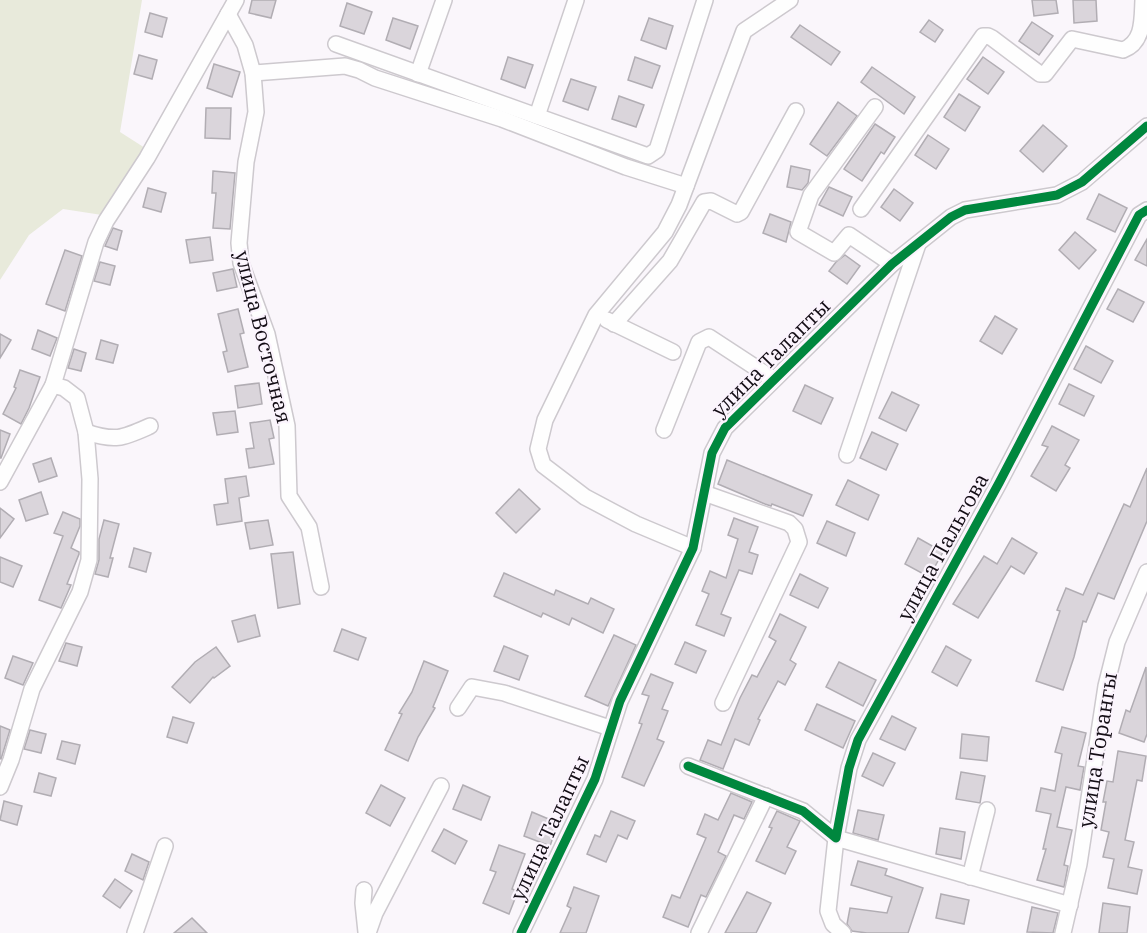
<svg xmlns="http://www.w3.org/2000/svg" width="1147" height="933" font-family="'IBM Plex Serif',serif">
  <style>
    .green { fill: #e8eadb }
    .building { fill: #dad5db; stroke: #b1adb3; stroke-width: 1.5 }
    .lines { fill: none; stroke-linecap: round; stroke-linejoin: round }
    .minor-casing { stroke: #cdc9ce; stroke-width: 18 }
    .minor { stroke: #fefefe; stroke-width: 15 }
    .cycleway-casing { stroke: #fbf4fd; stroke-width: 13 }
    .cycleway { stroke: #00873e; stroke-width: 9 }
    .labels { text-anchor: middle; stroke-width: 4.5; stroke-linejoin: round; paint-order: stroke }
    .street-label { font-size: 21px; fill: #130d15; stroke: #fbf4fd }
  </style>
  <rect width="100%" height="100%" fill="#faf6fb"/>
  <!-- green -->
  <polygon class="green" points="0,0 142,0 120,132 145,148 102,215 63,209 29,235 0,280"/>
  <!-- building -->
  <g class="building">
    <polygon points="252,0 276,0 271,18 249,13"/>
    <polygon points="1032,0 1056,0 1058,13 1034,16"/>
    <polygon points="1073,0 1096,0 1097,21 1074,23"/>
    <polygon points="347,3 372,12 364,34 340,26"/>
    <polygon points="150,13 167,18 162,37 145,32"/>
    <polygon points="393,18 418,26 410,49 386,40"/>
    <polygon points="649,18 673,26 666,49 641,40"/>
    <polygon points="929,20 943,30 935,42 920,32"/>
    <polygon points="1032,22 1053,36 1039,55 1019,41"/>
    <polygon points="800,25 840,52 831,65 791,37"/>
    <polygon points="139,55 157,60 152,79 134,74"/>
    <polygon points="508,57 533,65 525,88 501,79"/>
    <polygon points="635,57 660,66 652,88 628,80"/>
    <polygon points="983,57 1004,72 988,94 967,79"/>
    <polygon points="214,64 240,72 232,97 207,88"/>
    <polygon points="872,67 915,97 904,114 861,82"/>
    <polygon points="571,79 596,87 588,110 563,101"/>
    <polygon points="959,94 980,107 965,131 944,117"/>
    <polygon points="619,96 644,105 636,127 612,119"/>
    <polygon points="838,102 857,116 827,156 810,144"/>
    <polygon points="206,108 231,108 230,139 205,138"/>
    <polygon points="875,124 895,137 884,154 881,152 862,181 844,169"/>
    <polygon points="1043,125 1067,146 1043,172 1020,151"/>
    <polygon points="928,135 949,149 936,169 915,155"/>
    <polygon points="791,166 810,170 808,183 802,190 787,187"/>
    <polygon points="213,171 235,173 230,229 213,228 216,193 212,193"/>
    <polygon points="829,187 852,197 843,216 819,205"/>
    <polygon points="148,188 166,193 161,212 143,207"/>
    <polygon points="894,189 913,203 900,221 881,207"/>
    <polygon points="1099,194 1127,208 1115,232 1087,219"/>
    <polygon points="770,214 791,222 786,242 763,233"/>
    <polygon points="113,228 122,231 117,250 105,246"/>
    <polygon points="1075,232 1096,250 1079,269 1059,250"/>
    <polygon points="210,237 213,260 190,263 186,240"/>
    <polygon points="1147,239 1147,266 1135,260"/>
    <polygon points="65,250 82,256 65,311 46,304"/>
    <polygon points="845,255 860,266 847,284 829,271 836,262"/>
    <polygon points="100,262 115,266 110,285 94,281"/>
    <polygon points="233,269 237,287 217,291 213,273"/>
    <polygon points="1118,289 1144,302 1133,322 1107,309"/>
    <polygon points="238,309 244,333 240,334 248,367 228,372 223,352 227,351 218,314"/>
    <polygon points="995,316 1017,329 1002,354 980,341"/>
    <polygon points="38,330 57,338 50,356 32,349"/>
    <polygon points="0,334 11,340 0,358"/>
    <polygon points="101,340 118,345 113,363 96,359"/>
    <polygon points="1086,346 1113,361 1101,383 1074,369"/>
    <polygon points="74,349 86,353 81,371 68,368"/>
    <polygon points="20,370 40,377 29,408 21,424 3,414 16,388 14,387"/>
    <polygon points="259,383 262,404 238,408 235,386"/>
    <polygon points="1069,384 1094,396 1084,416 1059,404"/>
    <polygon points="805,385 833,398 821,424 793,411"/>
    <polygon points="892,392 919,405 906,431 879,418"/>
    <polygon points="235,411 238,432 217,435 213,413"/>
    <polygon points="270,420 274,438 269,439 274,464 249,468 246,449 254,448 250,423"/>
    <polygon points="1052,426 1079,440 1065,465 1070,468 1056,491 1031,476 1048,447 1042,445"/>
    <polygon points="0,430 10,434 1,458 0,458"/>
    <polygon points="872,432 898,444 886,470 860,458"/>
    <polygon points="51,458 57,476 39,482 33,464"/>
    <polygon points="727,460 812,495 803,516 772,504 771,506 765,504 718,484"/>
    <polygon points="1147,468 1147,521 1114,599 1098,593 1086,622 1083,621 1074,657 1063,690 1036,681 1060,611 1057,610 1066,588 1083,595 1124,504 1130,507"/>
    <polygon points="246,476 249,496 239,498 242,521 217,525 214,505 228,503 225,479"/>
    <polygon points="848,480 879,495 868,520 836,505"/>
    <polygon points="519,489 540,509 516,533 496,513"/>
    <polygon points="41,492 48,514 26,521 19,500"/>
    <polygon points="0,508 14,519 0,538"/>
    <polygon points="63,512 80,519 80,526 71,548 79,552 79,554 67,584 71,585 61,608 39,600 63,536 54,533"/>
    <polygon points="734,518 758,527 749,552 758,555 752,574 739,570 721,614 731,618 724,636 696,625 709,594 702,591 710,571 726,578 738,539 728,535"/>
    <polygon points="104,520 119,524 110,558 113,558 108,577 95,574 99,560 99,539"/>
    <polygon points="268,520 273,545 250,549 245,523"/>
    <polygon points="827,521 855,533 846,556 817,543"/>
    <polygon points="918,538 943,552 929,577 905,564"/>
    <polygon points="1012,538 1037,553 1024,574 1011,566 978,618 953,604 984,556 997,564"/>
    <polygon points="134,548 151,553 146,572 129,567"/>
    <polygon points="293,552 300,604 278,608 271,554"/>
    <polygon points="0,557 22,566 13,587 0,582"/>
    <polygon points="504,573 554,595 556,590 588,604 591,598 614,609 603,633 572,618 569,625 543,613 541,617 494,596"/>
    <polygon points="800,574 828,588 818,608 790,595"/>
    <polygon points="780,614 806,627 790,660 796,664 785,685 778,681 758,719 760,720 749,745 735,739 723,769 700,760 708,740 721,745 740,698 752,675 757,677 776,641 769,637"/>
    <polygon points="255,615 260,636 238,642 232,621"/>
    <polygon points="342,629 366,638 358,660 334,651"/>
    <polygon points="614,635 636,645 608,706 585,696"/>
    <polygon points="685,642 706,651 696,673 675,664"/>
    <polygon points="66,643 82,647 77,666 59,661"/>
    <polygon points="504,646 528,656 519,680 494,671"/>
    <polygon points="946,646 971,660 957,686 932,672"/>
    <polygon points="216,647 230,666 214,678 213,677 190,703 172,687 195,662"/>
    <polygon points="13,656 33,663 23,685 5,678"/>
    <polygon points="424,661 448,671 433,707 435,708 418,737 408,761 385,750 402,714 399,713 412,692"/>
    <polygon points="839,662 876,680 863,706 826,687"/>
    <polygon points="1146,667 1147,734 1144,742 1119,733 1126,710 1130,712"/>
    <polygon points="651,674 673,683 662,709 668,711 657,739 664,742 644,786 622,777 642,724 639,723 649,696 642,694"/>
    <polygon points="817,704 855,721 843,748 805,730"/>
    <polygon points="892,716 916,728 905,750 880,739"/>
    <polygon points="173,717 194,723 187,743 167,737"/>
    <polygon points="0,726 10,730 1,759 0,758"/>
    <polygon points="1062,727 1086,733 1078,766 1084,767 1080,790 1066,787 1057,827 1072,830 1064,865 1068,866 1064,887 1037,880 1046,849 1043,849 1051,814 1036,811 1041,788 1055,791 1062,754 1055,752"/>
    <polygon points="30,730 46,734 41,753 24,749"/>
    <polygon points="962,734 989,737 987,761 960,758"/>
    <polygon points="62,741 80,745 75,764 57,759"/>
    <polygon points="1118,751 1146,756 1142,781 1137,780 1125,840 1134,842 1128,867 1142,870 1137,894 1108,888 1114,859 1103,857 1109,832 1101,830 1106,802 1103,802 1107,781 1113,782"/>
    <polygon points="873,753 895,763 883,786 862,776"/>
    <polygon points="961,772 985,776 980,803 956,799"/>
    <polygon points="39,773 56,778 51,796 34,792"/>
    <polygon points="381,785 405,798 390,826 366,813"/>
    <polygon points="463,785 490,797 481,820 453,809"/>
    <polygon points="731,793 752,802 744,819 734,815 718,852 726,856 706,897 701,895 688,927 663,917 672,895 680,898 706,838 697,834 705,814 718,820"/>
    <polygon points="4,801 22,806 17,825 0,820"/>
    <polygon points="858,810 884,815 878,840 853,833"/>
    <polygon points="611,811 635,821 627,839 618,835 606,862 587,854 595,835 600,837"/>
    <polygon points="777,811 800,821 787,847 796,851 785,874 756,861 772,828 769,827"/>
    <polygon points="532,812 558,823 550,846 524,836"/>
    <polygon points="940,828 965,832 961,859 936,854"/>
    <polygon points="444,829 467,841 455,864 432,851"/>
    <polygon points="499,845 525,854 512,889 518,891 509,914 483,903 496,872 490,870"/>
    <polygon points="132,854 149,862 143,880 125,871"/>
    <polygon points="858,861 887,869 885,875 923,888 908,933 867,933 852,931 847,924 850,908 887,913 892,897 851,885"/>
    <polygon points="115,879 132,891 120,908 103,896"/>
    <polygon points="574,887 599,896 586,933 560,933 571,908 567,906"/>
    <polygon points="747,892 771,903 756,933 725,933"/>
    <polygon points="941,894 969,900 964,924 936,918"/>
    <polygon points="1103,903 1130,907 1127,933 1099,933"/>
    <polygon points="1032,907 1058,913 1053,933 1027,932"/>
    <polygon points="192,918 207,933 174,933"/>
  </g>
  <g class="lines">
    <!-- minor casing -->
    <g class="minor-casing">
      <g id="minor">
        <polyline points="228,14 245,45 253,73 256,112 246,162 239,243 241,263 267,334 287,426 289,496 309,527 321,587"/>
        <polyline points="336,44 648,156 657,150 705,0"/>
        <polyline points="253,73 345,66 359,70 375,78 502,119 626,167 686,186"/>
        <polyline points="418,74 444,0"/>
        <polyline points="875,107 811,195 798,232 834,253 849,235 892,264"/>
        <polyline points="537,116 576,0"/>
        <path d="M861 209 983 36H988L992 38 1040 74H1045L1072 39 1123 50C1144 42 1142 19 1143 0"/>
        <polyline points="607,320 673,352"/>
        <polyline points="614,324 670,261 704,202 711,201 737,214 741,212 796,111"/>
        <polyline points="664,430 699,342 709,337 773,379"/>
        <path d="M86 432C116 442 123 438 150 426"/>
        <polyline points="847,455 918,244"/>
        <polyline points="0,482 53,385 96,242 106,221 147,158 236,0"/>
        <polyline points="704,493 789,523 795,529 799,542 723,703"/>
        <polyline points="693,548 636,524 585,497 543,465 538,449 545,420 596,315 665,232 679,205 744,31 790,0"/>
        <polyline points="458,708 472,687 504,693 610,728"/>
        <polyline points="688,766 803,811 836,838 849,768 858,740 999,483 1139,215 1147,210"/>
        <polyline points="0,787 11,760 32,689 80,592 89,560 90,479 86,432 77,398 64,388 53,385"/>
        <polyline points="970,877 987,810"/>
        <polyline points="364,890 363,903 366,932"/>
        <polyline points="135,933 165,846"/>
        <polyline points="368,933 375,913 441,786"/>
        <polyline points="521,933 595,779 620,701 693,548 712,453 725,428 892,264 951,217 965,210 1057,195 1082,182 1147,126"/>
        <polyline points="699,933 766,796"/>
        <polyline points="843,933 833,924 828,911 836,838 1070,905"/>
        <polyline points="1063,933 1079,864 1106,686 1117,642 1147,572"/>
      </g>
    </g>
    <!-- minor -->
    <use href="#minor" class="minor"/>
    <!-- cycleway casing -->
    <g class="cycleway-casing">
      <g id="cycleway">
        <polyline points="688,766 803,811 836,838 849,768 858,740 999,483 1139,215 1147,210"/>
        <polyline points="521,933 595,779 620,701 693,548 712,453 725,428 892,264 951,217 965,210 1057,195 1082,182 1147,126"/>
      </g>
    </g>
    <!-- cycleway -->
    <use href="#cycleway" class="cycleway"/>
  </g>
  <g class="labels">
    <!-- street labels -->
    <g class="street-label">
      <text transform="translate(263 337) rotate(76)" y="7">улица Восточная</text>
      <text transform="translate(771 358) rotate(-45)" y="7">улица Талапты</text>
      <text transform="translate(943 547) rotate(-61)" y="7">улица Пальгова</text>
      <text transform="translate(1098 750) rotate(-81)" y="7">улица Торангы</text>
      <text transform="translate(550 828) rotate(-65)" y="7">улица Талапты</text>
    </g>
  </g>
</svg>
